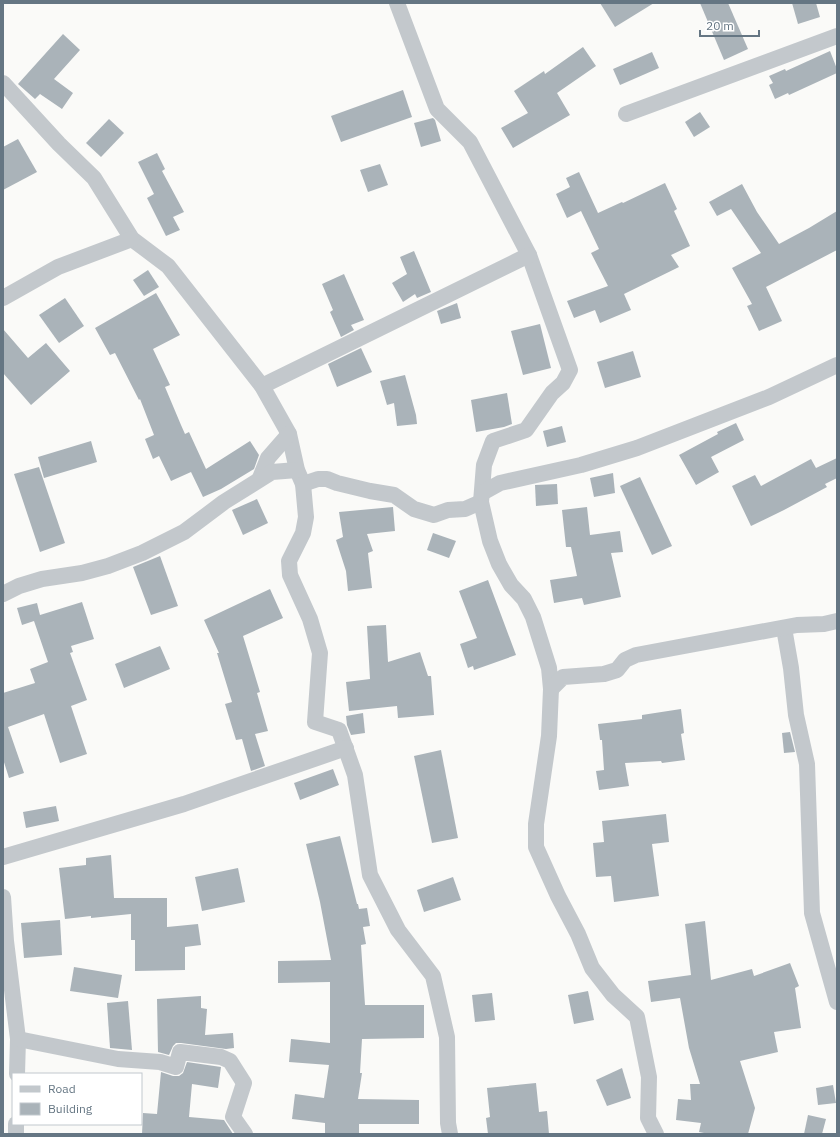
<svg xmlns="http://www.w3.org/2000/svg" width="840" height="1137" font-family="'IBM Plex Sans',sans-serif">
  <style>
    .building { fill: #aab3b9 }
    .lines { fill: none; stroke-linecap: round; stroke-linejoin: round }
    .minor { stroke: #c3c8cc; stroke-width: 16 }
  </style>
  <rect width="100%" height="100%" fill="#fafaf8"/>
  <!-- building -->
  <g class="building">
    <polygon points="600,3 654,3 615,27"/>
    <polygon points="700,3 728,3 748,49 724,60"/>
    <polygon points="792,3 816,3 820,17 798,24"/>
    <polygon points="63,34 80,50 54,79 73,93 62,109 40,94 35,99 18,84"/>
    <polygon points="583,47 596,66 557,93 570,115 513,148 501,128 528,113 514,91 544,71 545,74"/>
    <polygon points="830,51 837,69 837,73 789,95 788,93 775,99 769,85 773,83 769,76 785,69 786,71"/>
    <polygon points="652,52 659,68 620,85 613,69"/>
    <polygon points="403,90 412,117 341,142 331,116"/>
    <polygon points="700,112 710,127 694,137 685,122"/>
    <polygon points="433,118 435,120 441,141 421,147 414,123"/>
    <polygon points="109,119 124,133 101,157 86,143"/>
    <polygon points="18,139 37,172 3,190 3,147"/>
    <polygon points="157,153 165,169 162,171 184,212 173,217 180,230 166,236 147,198 154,194 138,162"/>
    <polygon points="380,164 388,185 368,192 360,170"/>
    <polygon points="579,172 598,213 622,202 623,203 665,183 677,209 674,211 690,246 671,255 679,267 624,294 631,310 600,323 595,310 574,318 567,301 608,286 591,253 599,249 581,211 567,218 556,194 570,187 566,178"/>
    <polygon points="742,184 757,212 779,244 809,228 837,211 837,250 766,287 782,321 759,331 747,306 752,304 732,268 761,253 731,209 717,216 709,202"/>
    <polygon points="414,251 431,292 417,298 415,294 403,302 392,283 407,274 400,257"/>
    <polygon points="148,270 159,287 144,296 133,280"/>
    <polygon points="344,274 364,320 351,325 354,330 341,337 330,312 333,310 322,284"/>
    <polygon points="156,293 180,335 153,349 170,385 165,387 181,425 185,434 189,432 206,469 250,441 259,455 254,469 221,489 203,497 191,472 171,481 159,456 153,459 145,439 154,435 140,399 139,400 115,353 110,355 95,328"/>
    <polygon points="65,298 84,326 59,343 39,315"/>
    <polygon points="457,303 461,318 441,324 437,311"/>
    <polygon points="540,324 551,368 523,375 511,331"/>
    <polygon points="3,329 28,358 46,343 70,371 31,405 3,373"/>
    <polygon points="361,348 372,372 337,387 328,364"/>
    <polygon points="633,351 641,377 605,388 597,362"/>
    <polygon points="405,375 416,415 417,424 397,426 394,403 387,405 380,381"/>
    <polygon points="507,393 512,424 504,427 476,432 471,400"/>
    <polygon points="736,423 744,440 711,457 719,472 696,485 679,455 718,434 717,432"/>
    <polygon points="562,426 566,442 547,447 543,431"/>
    <polygon points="91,441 97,462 44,478 38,457"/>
    <polygon points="837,458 837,478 825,484 827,487 784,510 751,526 732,486 755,475 761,486 811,459 816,468"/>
    <polygon points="39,467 65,543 40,552 14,474"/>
    <polygon points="613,473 615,493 594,497 590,478"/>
    <polygon points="640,477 672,546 652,555 620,486"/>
    <polygon points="557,484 558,504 536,506 535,485"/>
    <polygon points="257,499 268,523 243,535 232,510"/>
    <polygon points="393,507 395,531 367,534 373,551 368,553 372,588 348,591 346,571 336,540 343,537 339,512"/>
    <polygon points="587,507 590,535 620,531 623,552 611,553 621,597 584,605 582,598 554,603 550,580 577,576 571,547 566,547 562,510"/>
    <polygon points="433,533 456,541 449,558 427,550"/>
    <polygon points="160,556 178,606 151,615 133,567"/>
    <polygon points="488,580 516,655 474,670 473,666 468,668 460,644 477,638 459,591"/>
    <polygon points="270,589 283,618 243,636 260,692 257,693 268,731 255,734 265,766 251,771 242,739 236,740 225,704 232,702 217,653 219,653 204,620"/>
    <polygon points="82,602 94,639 71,646 73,652 70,653 87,700 71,706 87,754 60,763 44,714 8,727 24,773 9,778 3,759 3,693 35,683 30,669 48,662 34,621 22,625 17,608 37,603 40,615"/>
    <polygon points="386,625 388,662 420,652 428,676 431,676 434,715 398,718 397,706 349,711 346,682 370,679 367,626"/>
    <polygon points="160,646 170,669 124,688 115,664"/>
    <polygon points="681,709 684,733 681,734 685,760 662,763 661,761 625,763 629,786 599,790 596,771 604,770 602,740 600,740 598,724 642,719 642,715"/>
    <polygon points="363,713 365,733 351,735 347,725 346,716"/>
    <polygon points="790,732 795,752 784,753 782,733"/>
    <polygon points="441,750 458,838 432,843 414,756"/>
    <polygon points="333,769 339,785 300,800 294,783"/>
    <polygon points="56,806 59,821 26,828 23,812"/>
    <polygon points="666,814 669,842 652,844 659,896 614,902 611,876 596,877 593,843 604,842 602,821"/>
    <polygon points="340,836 357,904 358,904 359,909 367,908 370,926 363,927 366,944 361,945 365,1005 424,1005 424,1038 362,1039 360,1073 362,1073 358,1099 419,1100 419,1124 359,1124 359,1134 325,1134 325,1123 292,1119 295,1094 324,1098 329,1065 289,1062 291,1039 330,1043 330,982 278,983 278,961 331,960 320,902 306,844"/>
    <polygon points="111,855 114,898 167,898 167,927 198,924 201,945 185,947 185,970 135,971 135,940 131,940 131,914 91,918 91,916 65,919 59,868 86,865 86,858"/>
    <polygon points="238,868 245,902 202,911 195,877"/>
    <polygon points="453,877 461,900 424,912 417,890"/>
    <polygon points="60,920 62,955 24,958 21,923"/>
    <polygon points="705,921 711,980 752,969 754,976 790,963 799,986 795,988 801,1028 774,1032 778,1052 740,1061 755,1108 748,1134 709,1134 699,1132 701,1123 676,1120 678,1099 691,1100 690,1084 700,1084 689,1048 680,998 651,1002 648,981 691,975 685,924"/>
    <polygon points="74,967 122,975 118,998 70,991"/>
    <polygon points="588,991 594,1020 574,1024 568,995"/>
    <polygon points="492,993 495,1020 475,1022 472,995"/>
    <polygon points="201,996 201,1008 207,1009 205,1035 233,1033 234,1048 226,1049 181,1043 176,1043 173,1046 169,1055 158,1052 157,999"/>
    <polygon points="128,1001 132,1050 110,1048 107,1003"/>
    <polygon points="187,1062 221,1067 218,1088 192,1084 189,1117 224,1120 233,1134 142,1134 143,1113 157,1114 161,1072 173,1076 179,1076 183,1073"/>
    <polygon points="622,1068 631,1098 607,1106 596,1080"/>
    <polygon points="536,1083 539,1112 547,1111 549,1134 488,1134 486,1118 490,1117 487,1088"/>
    <polygon points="833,1085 836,1103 818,1105 816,1088"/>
    <polygon points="808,1115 826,1119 822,1134 804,1134"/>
  </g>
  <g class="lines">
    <!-- minor -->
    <g class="minor">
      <polyline points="397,3 437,109 470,142 529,255 570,370 563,383 552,393 526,430 493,441 484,465 481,502 490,541 499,564 511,585 524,599 533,617 549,668 551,689 549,736 536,824 536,847 558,896 578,934 592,968 613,995 637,1017 649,1077 648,1118 656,1134"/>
      <polyline points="3,83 59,144 94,178 132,239 168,266 262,386 289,434 297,470 303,484 306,517 303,533 289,561 290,575 310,619 320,653 315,722 339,730 355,775 370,875 398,930 433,976 447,1037 448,1123 450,1134"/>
      <polyline points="626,114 837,36"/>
      <polyline points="3,298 58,267 132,239"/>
      <polyline points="262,386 529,255"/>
      <polyline points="260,478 268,458 289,434"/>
      <polyline points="303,484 318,479 327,479 337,483 370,491 394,495 414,509 434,515 448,510 465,509 481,502"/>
      <polyline points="482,493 500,483 581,465 637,448 769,397 837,365"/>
      <polyline points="3,594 19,586 42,579 82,573 108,566 142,553 184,532 224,502 272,472 297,470"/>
      <polyline points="784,628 791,668 796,715 807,764 812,913 837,1002"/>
      <polyline points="551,689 563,677 604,674 617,670 625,660 636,655 797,625 824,624 837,621"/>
      <polyline points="3,857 184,804 346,748"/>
      <polyline points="3,897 6,941 18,1039 17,1074"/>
      <polyline points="18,1039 118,1059 160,1062 176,1067 180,1052 221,1057 230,1061 244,1083 233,1117 245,1134"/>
      <polyline points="16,1134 16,1124"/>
    </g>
  </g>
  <!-- border -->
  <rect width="840" height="1137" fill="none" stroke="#657683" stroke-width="8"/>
  <!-- legend -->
  <rect x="12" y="1073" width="130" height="52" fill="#ffffff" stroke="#c1c8cd"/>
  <rect x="20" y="1086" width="20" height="6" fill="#c3c8cc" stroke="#c1c8cd"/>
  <text x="48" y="1093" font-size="12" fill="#657683">Road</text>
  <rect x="20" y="1103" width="20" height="12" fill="#aab3b9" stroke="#c1c8cd"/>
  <text x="48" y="1113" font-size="12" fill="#657683">Building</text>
  <!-- scale -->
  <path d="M700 30v6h59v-6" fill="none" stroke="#657683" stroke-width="2"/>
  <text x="706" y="30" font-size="12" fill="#657683" stroke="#ffffff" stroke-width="3" paint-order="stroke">20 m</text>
</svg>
